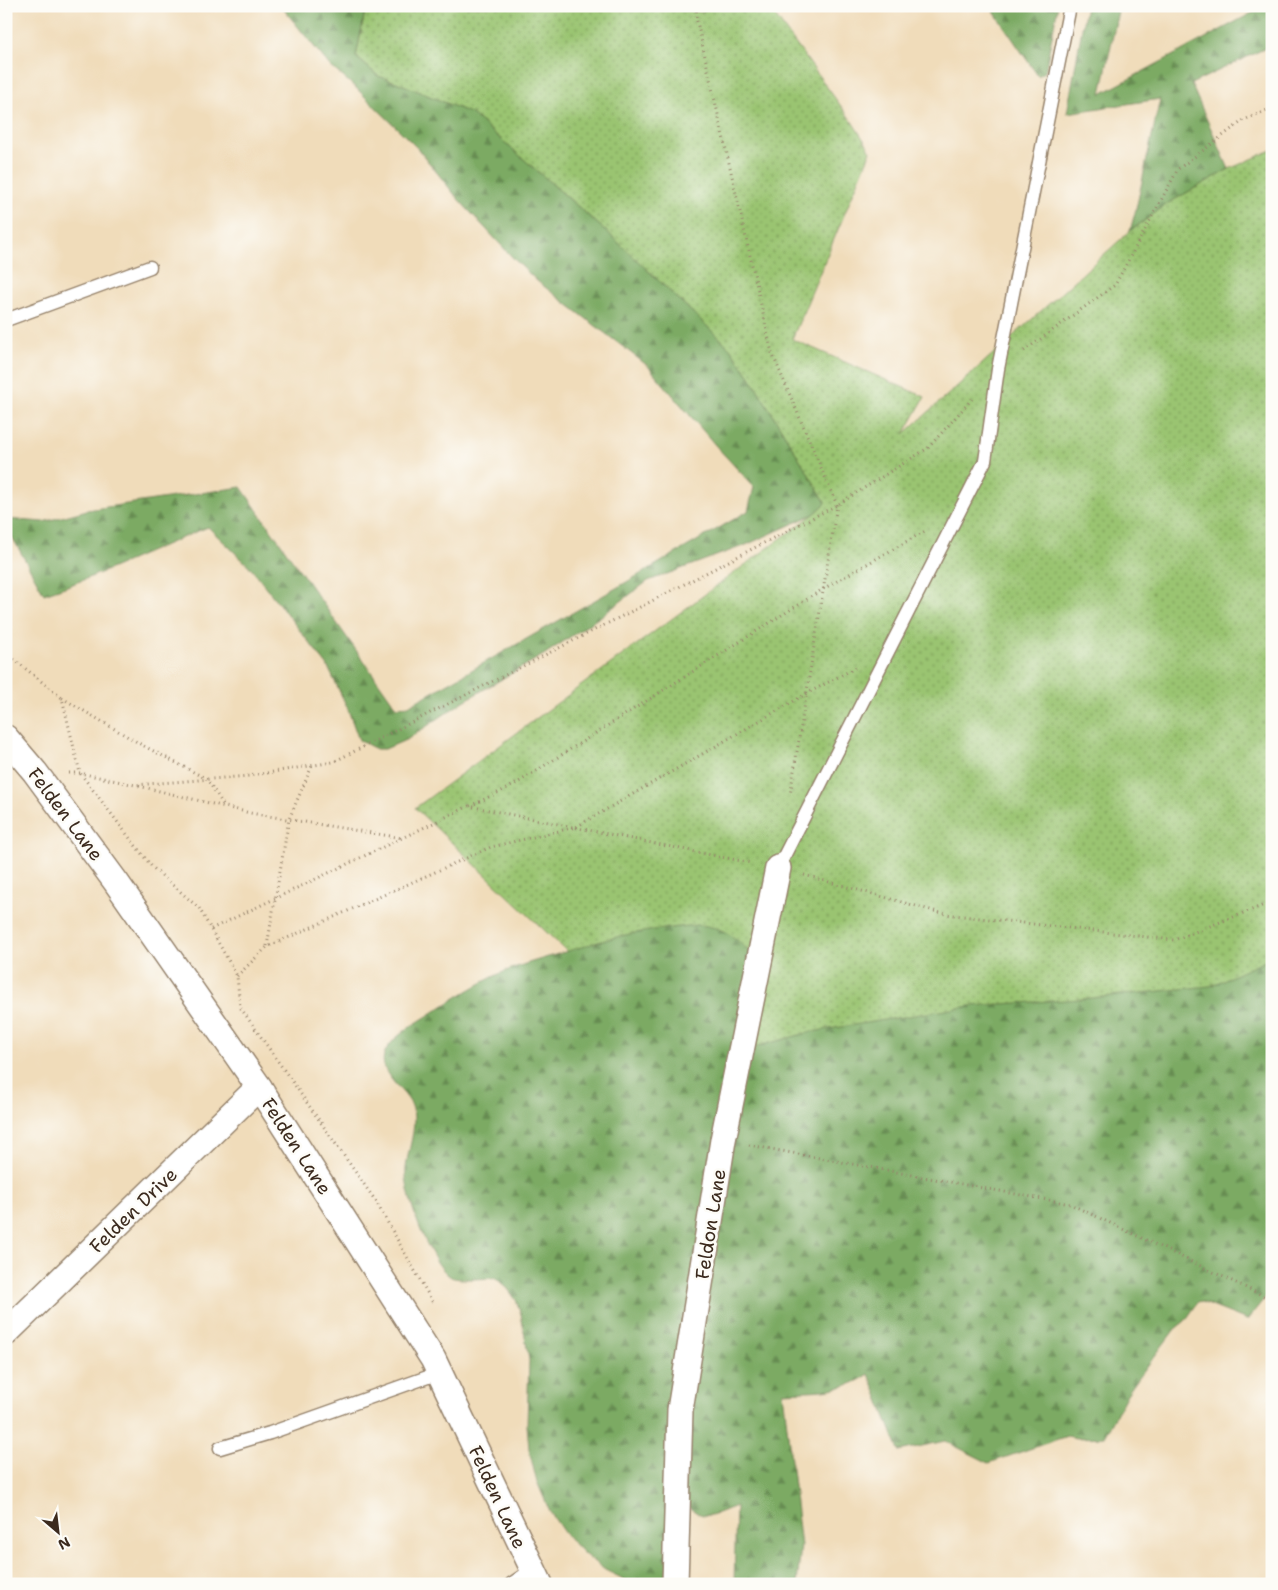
<svg xmlns="http://www.w3.org/2000/svg" width="1278" height="1590" font-family="'Shantell Sans',sans-serif">
  <style>
    .grass { fill: url(#grass-dots); stroke: #6a7748 }
    .forest { fill: url(#forest-firs); stroke: #5b6a40 }
    .lines { fill: none; stroke-linecap: round; stroke-linejoin: round }
    .lane-casing { stroke: #96836c; stroke-width: 15 }
    .street-casing { stroke: #96836c; stroke-width: 28 }
    .path { stroke: #96836c; stroke-width: 3; stroke-dasharray: 1 4; stroke-linecap: butt }
    .lane { stroke: #fff; stroke-width: 12 }
    .street { stroke: #fff; stroke-width: 25 }
    .labels { text-anchor: middle; stroke-width: 5; stroke-linejoin: round; paint-order: stroke }
    .street-label { font-size: 19px; fill: #3b2a1e; stroke: #fdfcf7 }
  </style>
  <defs>
    <pattern id="grass-dots" width="8" height="8" patternUnits="userSpaceOnUse" patternTransform="scale(1.25)"><rect width="8" height="8" fill="#9ac471"/><path d="M2 2h.1M6 6h.1" fill="none" stroke="#7f9f5c" stroke-width="1.8" stroke-linecap="round"/></pattern>
    <pattern id="forest-firs" width="22" height="20" patternUnits="userSpaceOnUse" patternTransform="scale(1.25)"><rect width="22" height="20" fill="#7baa63"/><path d="M5 1l3.5 6h-7zM16 11l3.5 6h-7z" fill="#668b51"/></pattern>
  </defs>
  <rect width="100%" height="100%" fill="#fdfcf7"/>
  <filter id="ink" filterUnits="userSpaceOnUse"><feTurbulence type="fractalNoise" baseFrequency=".02" numOctaves="2"/><feDisplacementMap in="SourceGraphic" scale="10" xChannelSelector="R" yChannelSelector="G"/><feConvolveMatrix kernelMatrix="1 2 1 2 8 2 1 2 1" color-interpolation-filters="sRGB"/></filter>
  <filter id="wash" filterUnits="userSpaceOnUse"><feTurbulence type="fractalNoise" baseFrequency=".0096" numOctaves="4" result="noise"/><feDisplacementMap in="SourceGraphic" scale="20" xChannelSelector="R" yChannelSelector="G"/><feGaussianBlur stdDeviation="1.12" result="paint"/><feColorMatrix in="noise" values="0 0 0 0 0 0 0 0 0 0 0 0 0 0 0 0 0 1.4 0 .05"/><feComposite in="paint" operator="in"/></filter>
  <g filter="url(#wash)">
    <rect width="100%" height="100%" fill="#f0dcba"/>
    <!-- grass -->
    <polygon class="grass" points="366,6 648,6 702,12 710,6 768,6 851,120 871,151 792,339 925,397 904,434 1130,231 1170,202 1229,169 1272,150 1272,1191 1029,1388 415,808 814,514 826,503 750,377 730,348 607,232 472,114 396,82 378,76 356,57"/>
    <!-- forest -->
    <g class="forest">
      <path d="M281 6H366L356 57 378 76 396 82 472 114 607 232 730 348 750 377 826 503 814 514 746 545 648 581 604 614 545 654 464 701 408 739 385 749H376L359 740 347 707 327 665 249 566 208 527C153 549 100 576 44 594L6 526V519L43 522 87 510 241 487 396 707 408 706 618 587 748 511 754 487 716 446 648 366 537 281 514 259 459 200 418 149 400 131 355 87 330 66Z"/>
      <polygon points="990,6 1058,6 1045,72 1038,76"/>
      <polygon points="1086,6 1119,6 1101,94 1265,6 1272,6 1272,45 1191,84 1229,169 1170,202 1130,231 1136,209 1160,99 1067,113"/>
      <path d="M698 925C723 927 735 936 751 954L665 1584H634L605 1570 584 1554 565 1534 550 1512 536 1479 529 1449 527 1425 529 1360 521 1314 516 1300 508 1289 496 1278C487 1278 458 1281 451 1277 430 1265 403 1192 406 1168 408 1148 417 1130 413 1109 408 1089 370 1072 388 1047 398 1033 418 1022 432 1013 454 999 477 984 501 973 519 965 539 960 558 954 586 946 614 936 642 932 661 929 679 927 698 925Z"/>
      <path d="M1272 958V1289L1247 1320 1199 1301 1185 1321 1175 1329 1139 1377 1127 1394 1104 1437 1076 1438 1067 1436 989 1463 945 1441 899 1451 869 1374C843 1393 814 1390 783 1392L801 1546 797 1584H734L736 1506C712 1514 705 1524 684 1502L685 1422 747 1049 811 1032 970 1006 1082 999 1210 986Z"/>
    </g>
  </g>
  <g filter="url(#ink)">
    <g class="lines">
      <!-- lane casing -->
      <g class="lane-casing">
        <g id="lane">
          <polyline points="6,320 150,267"/>
          <polyline points="778,868 985,461 998,369 1070,6"/>
          <polyline points="220,1448 270,1433 439,1373"/>
          <polyline points="511,1584 533,1569"/>
        </g>
      </g>
      <!-- street casing -->
      <g class="street-casing">
        <g id="street">
          <polyline points="6,738 35,772 116,882 259,1087 433,1359 540,1584"/>
          <polyline points="6,1333 259,1087"/>
          <polyline points="675,1584 680,1410 723,1140 778,868"/>
        </g>
      </g>
      <!-- path -->
      <g class="path">
        <polyline points="697,6 696,17 772,353 837,505 790,795"/>
        <polyline points="1024,351 1115,285 1178,169 1244,120 1272,108"/>
        <polyline points="6,653 62,698 80,773 152,867 199,908 237,976 240,1007 375,1200 433,1303"/>
        <polyline points="62,698 142,745 207,779 224,806"/>
        <polyline points="69,773 80,773 135,785 249,776 333,762 646,604 837,505 928,448 972,399"/>
        <polyline points="139,786 250,813 402,838"/>
        <polyline points="470,806 514,785 823,589 925,531"/>
        <polyline points="804,875 945,914 1174,940 1272,902"/>
        <polyline points="211,929 469,806 751,863"/>
        <polyline points="267,946 289,819 312,766"/>
        <polyline points="237,976 267,947 491,847 576,827 806,694 855,668"/>
        <polyline points="749,1145 1070,1204 1272,1300"/>
      </g>
      <!-- lane -->
      <use href="#lane" class="lane"/>
      <!-- street -->
      <use href="#street" class="street"/>
    </g>
  </g>
  <g class="labels">
    <!-- street labels -->
    <g class="street-label">
      <text transform="translate(66 814) rotate(53)" y="7">Felden Lane</text>
      <text transform="translate(297 1146) rotate(57)" y="7">Felden Lane</text>
      <text transform="translate(133 1210) rotate(-44)" y="7">Felden Drive</text>
      <text transform="translate(710 1224) rotate(-81)" y="7">Feldon Lane</text>
      <text transform="translate(498 1497) rotate(65)" y="7">Felden Lane</text>
    </g>
  </g>
  <!-- margin -->
  <rect width="1278" height="1590" fill="none" stroke="#fdfcf7" stroke-width="25"/>
  <!-- north arrow -->
  <g transform="translate(58 1532) rotate(152)" stroke="#fdfcf7" stroke-width="4" paint-order="stroke">
  <path d="M0-4L9 19L0 12L-9 19Z" fill="#3b2a1e"/>
  <text y="-8" font-size="14" font-weight="bold" text-anchor="middle" fill="#3b2a1e">N</text>
  </g>
</svg>
